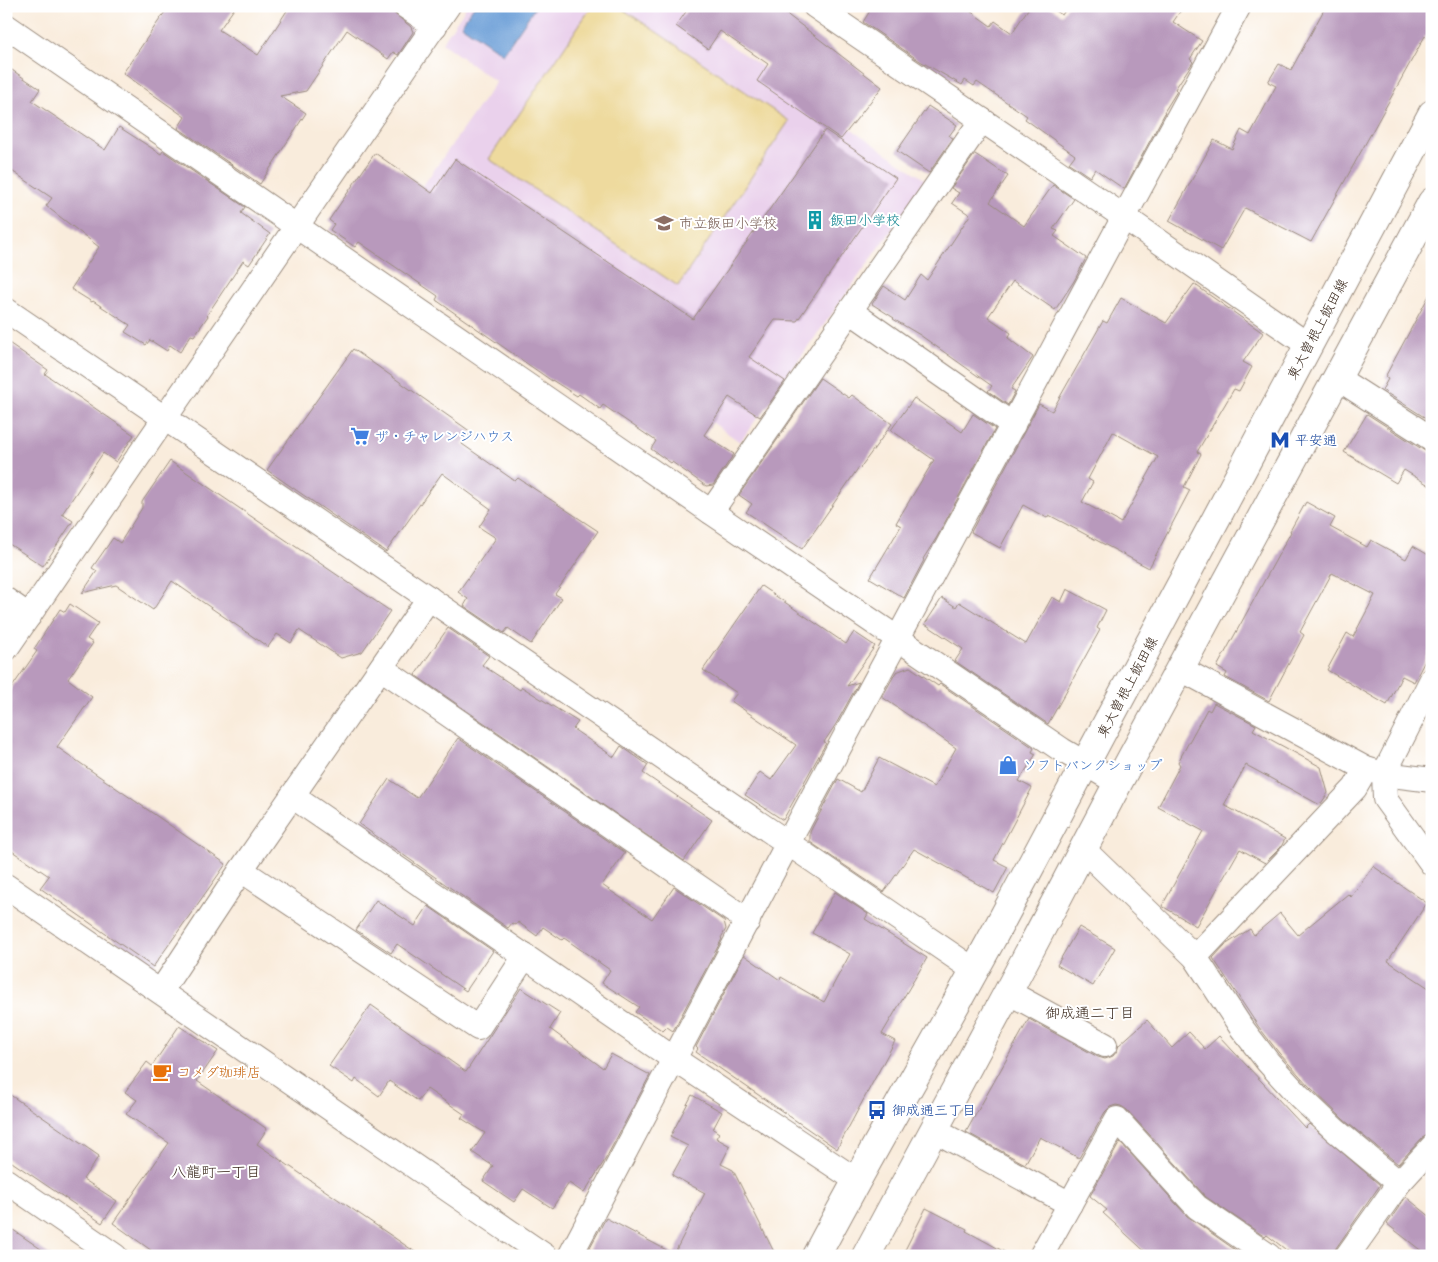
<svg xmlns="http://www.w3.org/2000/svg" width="1438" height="1262" font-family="'Shantell Sans','Klee One',sans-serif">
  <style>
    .built { fill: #ead1ec }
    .sand { fill: #eeda9e; stroke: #94825e }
    .water { fill: #6b9ed7; stroke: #53647a }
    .building { fill: #b899bc; fill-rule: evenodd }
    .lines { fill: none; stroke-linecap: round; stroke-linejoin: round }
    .minor-casing { stroke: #9a8b7d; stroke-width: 26 }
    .tertiary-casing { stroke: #9a8b7d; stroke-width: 30 }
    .minor { stroke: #fff; stroke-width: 24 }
    .tertiary { stroke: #fff; stroke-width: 28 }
    .labels { text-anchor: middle; stroke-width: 4; stroke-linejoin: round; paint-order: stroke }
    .culture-label { font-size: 14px; fill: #0d838f; stroke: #fff; text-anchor: start }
    .education-label { font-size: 14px; fill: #785e54; stroke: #fff; text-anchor: start }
    .street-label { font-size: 14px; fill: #3b2a1e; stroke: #fff }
    .shop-label { font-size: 14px; fill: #366cbe; stroke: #fff; text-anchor: start }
    .transit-label { font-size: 14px; fill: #164399; stroke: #fff; text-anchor: start }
    .food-label { font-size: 14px; fill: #c56008; stroke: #fff; text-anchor: start }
    .neighbourhood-label { font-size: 15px; fill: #3b2a1e; stroke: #fff }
  </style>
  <rect width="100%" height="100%" fill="#fff"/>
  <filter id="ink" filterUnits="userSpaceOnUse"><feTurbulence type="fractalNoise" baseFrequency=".02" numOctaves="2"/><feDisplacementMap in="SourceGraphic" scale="10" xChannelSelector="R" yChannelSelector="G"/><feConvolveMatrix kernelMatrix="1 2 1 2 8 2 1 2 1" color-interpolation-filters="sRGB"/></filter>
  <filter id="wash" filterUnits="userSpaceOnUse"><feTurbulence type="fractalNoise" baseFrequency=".0096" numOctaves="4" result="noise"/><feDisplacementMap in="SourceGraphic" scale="20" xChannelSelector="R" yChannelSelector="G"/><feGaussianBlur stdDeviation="1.12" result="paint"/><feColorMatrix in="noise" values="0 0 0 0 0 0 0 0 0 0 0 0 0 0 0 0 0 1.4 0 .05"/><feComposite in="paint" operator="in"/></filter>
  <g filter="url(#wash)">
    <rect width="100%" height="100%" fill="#f9ecdc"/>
    <!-- built -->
    <polygon class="built" points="467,6 674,6 927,181 740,442 408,207 496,82 442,43"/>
    <!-- sand -->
    <polygon class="sand" points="592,6 618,6 789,121 678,286 489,159"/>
    <!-- water -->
    <polygon class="water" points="474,6 536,6 503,54 461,25"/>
    <g id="blocks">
      <!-- building -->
      <g class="building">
        <polygon points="169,6 236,6 219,30 258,55 290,6 385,6 411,27 413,32 398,55 393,52 388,59 347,30 306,91 280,96 306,113 260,184 178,128 185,117 123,73"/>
        <polygon points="690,6 776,6 882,87 841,139 757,81 768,64 720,31 708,49 676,26"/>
        <polygon points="873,6 963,6 991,26 995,21 1012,33 1030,6 1049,6 1062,15 1068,6 1184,6 1173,22 1202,41 1190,59 1193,62 1175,89 1177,91 1164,112 1165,113 1124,189 1095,169 1090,177 1069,163 1075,155 1025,119 1027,116 977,82 974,86 965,80 962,85 920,61 863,22"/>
        <polygon points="1326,6 1432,6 1432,39 1425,36 1311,242 1245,208 1221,250 1169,221 1214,140 1232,149 1241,130 1250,135 1276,86 1268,82 1279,64 1291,70"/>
        <polygon points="6,66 40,89 32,101 105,150 119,127 161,154 163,151 245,207 241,213 270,234 249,265 243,261 207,315 208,316 194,336 191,335 180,352 170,345 167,351 150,340 146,345 125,332 130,325 93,301 92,302 71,289 99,247 46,206 52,198 6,167"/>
        <polygon points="928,106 957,125 949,136 953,138 929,173 897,151"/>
        <polygon points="825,130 896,178 797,321 775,320 749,357 785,381 760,417 729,397 704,435 734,454 713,485 706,486 672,462 671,463 651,449 656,441 603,405 600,409 579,394 577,396 552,380 552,381 436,300 438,296 359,242 355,247 330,230 334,224 329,220 375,153 432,193 455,159 693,319"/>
        <polygon points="975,154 1008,176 990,202 1024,226 1053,185 1074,199 1053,229 1058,231 1054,236 1086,258 1074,281 1055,310 1013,281 988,317 1011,333 1008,338 1033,357 1011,389 1015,391 1008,405 988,391 992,386 920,335 893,319 894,318 872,304 884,286 905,300 921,275 927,280 970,215 952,203 959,193 951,188"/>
        <path d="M1194 284 1263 333 1243 362 1252 367 1239 391 1234 389 1197 452 1201 454 1184 487 1190 490 1149 568 1049 515 1047 518 1023 505 1000 548 971 532 1039 404 1052 411 1103 321 1107 323 1121 298 1166 323ZM1113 432 1158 457 1121 523 1082 502 1093 482 1088 479Z"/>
        <polygon points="1432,290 1432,422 1382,390 1388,379 1385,377"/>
        <polygon points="6,341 48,370 45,374 134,435 116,462 103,453 62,514 73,521 43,566 6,542"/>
        <polygon points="353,349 471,432 462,444 515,481 518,478 598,531 555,594 562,598 531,644 508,628 504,633 464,606 468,599 458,592 496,538 479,527 491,509 442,473 386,552 267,470"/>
        <polygon points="820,378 849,398 852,395 892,424 860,468 859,467 802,549 746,512 752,504 739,495"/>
        <polygon points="914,398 962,432 973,414 995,429 937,537 923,559 924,560 904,598 870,578 901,526 896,523 934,460 891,430"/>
        <polygon points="1367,414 1425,451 1432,453 1432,487 1404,470 1396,483 1344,452"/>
        <polygon points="170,461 390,611 362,652 341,658 299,630 291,643 277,634 268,647 172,581 153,610 116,585 82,593 97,571 92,568 113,538 120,543 142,508 142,502"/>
        <polygon points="1306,502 1335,518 1330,527 1367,547 1371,540 1406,559 1413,546 1432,557 1432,647 1414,682 1402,676 1387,705 1327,670 1347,633 1353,637 1375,595 1332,573 1300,632 1304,635 1269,701 1225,677 1227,673 1217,667 1291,532 1290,531"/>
        <polygon points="761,586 846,644 854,632 875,646 847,686 859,682 836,724 824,742 826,743 783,820 745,795 760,772 771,780 796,745 731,701 737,693 703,670"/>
        <polygon points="1067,589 1106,610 1097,628 1100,630 1048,724 955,661 963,649 925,624 942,598 956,607 959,602 1026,644 1052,597 1061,602"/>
        <polygon points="70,604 98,623 87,639 93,643 68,679 92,697 57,747 226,864 153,967 40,888 49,876 6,847 6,696 37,651 34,649 60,609 65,612"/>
        <polygon points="448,628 489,656 482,665 520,690 522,687 578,722 573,729 614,757 621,746 648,765 643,773 712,820 684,861 415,675"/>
        <polygon points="910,667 938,686 940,684 1034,748 1032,752 1036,754 1019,781 1032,788 994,860 1008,867 994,893 914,849 884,892 810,842 810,832 838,779 861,792 879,758 934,787 956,748 882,697 896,672"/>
        <polygon points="1214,703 1256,725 1253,730 1321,767 1328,793 1320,805 1246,765 1224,805 1285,839 1281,847 1265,863 1240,849 1196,926 1162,906 1203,831 1158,807 1180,765 1178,762 1207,709 1210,711"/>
        <polygon points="458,738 625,853 602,885 652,919 674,887 724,921 726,929 721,938 722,939 673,1031 667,1027 663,1031 635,1012 639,1007 602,983 610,970 564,938 562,940 543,927 537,936 518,922 516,925 512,923 508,928 359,824 389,779 417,798"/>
        <polygon points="1373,866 1427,903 1388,961 1432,990 1432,1133 1422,1138 1398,1164 1344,1120 1309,1086 1279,1053 1258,1026 1213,958 1225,945 1250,929 1254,935 1280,913 1298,935 1348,894 1351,897"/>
        <polygon points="835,892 868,914 865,919 927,958 882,1034 895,1041 837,1149 696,1052 698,1049 696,1047 744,955 780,980 781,977 824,1002 850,954 812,933"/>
        <polygon points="376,900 415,926 428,906 493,951 466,991 397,944 391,953 356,930"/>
        <polygon points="1079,927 1115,948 1093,986 1057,965"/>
        <polygon points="521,988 560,1013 550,1029 603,1068 611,1054 650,1075 605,1160 584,1193 569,1183 552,1208 523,1189 514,1202 483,1181 493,1166 472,1152 485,1133 461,1118 464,1114 427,1089 418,1101 389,1081 379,1096 356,1079 354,1083 329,1066 371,1005 466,1072"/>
        <polygon points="1029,1019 1098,1057 1105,1059 1113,1056 1117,1051 1119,1045 1147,1020 1172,1048 1189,1032 1205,1049 1219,1036 1305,1128 1309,1124 1380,1185 1336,1248 1333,1256 1294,1256 1267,1235 1265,1237 1206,1197 1127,1110 1121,1106 1116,1105 1110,1107 1105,1112 1079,1158 1040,1137 1025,1164 966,1132"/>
        <polygon points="179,1026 218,1051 197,1081 267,1129 257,1144 421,1256 159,1256 113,1223 169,1143 126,1114 137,1100 125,1092 147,1062 152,1066"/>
        <polygon points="6,1092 99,1156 83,1179 117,1201 102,1223 6,1158"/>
        <polygon points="692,1095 722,1112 713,1129 719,1133 716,1138 730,1146 721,1164 733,1170 776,1256 601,1256 589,1249 606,1218 674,1254 705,1193 672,1175 688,1146 670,1137"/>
        <polygon points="1120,1142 1187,1216 1244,1256 1150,1256 1103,1213 1107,1210 1090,1196"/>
        <polygon points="1406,1197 1432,1218 1432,1256 1428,1256 1387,1224"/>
        <polygon points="926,1208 967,1229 966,1231 1012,1256 902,1256"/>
        <polygon points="6,1225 51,1256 6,1256"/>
      </g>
    </g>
  </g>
  <g filter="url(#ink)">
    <use href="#blocks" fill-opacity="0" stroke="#9a8b7d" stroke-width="1"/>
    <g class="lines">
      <!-- minor casing -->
      <g class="minor-casing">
        <g id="minor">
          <polyline points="405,6 435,26"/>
          <polyline points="815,6 1124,217 1308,345"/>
          <polyline points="6,26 711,512 1062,750 1118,783"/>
          <polyline points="6,310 974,970"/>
          <polyline points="850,311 1013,425"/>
          <polyline points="1337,378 1432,439"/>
          <polyline points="711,512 982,120"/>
          <polyline points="6,600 29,616"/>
          <polyline points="6,649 448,6"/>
          <polyline points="381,668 748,921"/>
          <polyline points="1181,669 1366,769 1384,774 1432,780"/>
          <polyline points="1432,679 1384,774 1385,799 1432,864"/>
          <polyline points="292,796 674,1059 856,1180"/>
          <polyline points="1084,850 1195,957 1241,1027 1268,1062 1299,1096 1335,1130 1399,1183"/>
          <polyline points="241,870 478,1028 525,956"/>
          <polyline points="6,886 545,1256"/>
          <polyline points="1195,957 1355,788 1366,769"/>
          <polyline points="161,991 241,870 429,598"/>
          <polyline points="1008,992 1105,1045"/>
          <polyline points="934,1130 1070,1204"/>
          <polyline points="6,1181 115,1256"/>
          <polyline points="570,1256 788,843 1124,217 1239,6"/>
          <polyline points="1041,1256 1117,1119 1197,1207 1269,1256"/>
          <polyline points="1347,1256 1399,1183 1432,1147"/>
        </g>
      </g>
      <!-- tertiary casing -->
      <g class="tertiary-casing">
        <g id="tertiary">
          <path d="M816 1256C874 1146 937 1040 996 931 1142 659 1286 386 1432 114"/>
          <polyline points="866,1256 1008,992 1118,783 1432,202"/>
        </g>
      </g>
      <!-- minor -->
      <use href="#minor" class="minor"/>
      <!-- tertiary -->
      <use href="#tertiary" class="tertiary"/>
    </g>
  </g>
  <!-- icons -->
  <defs>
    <g id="building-bare" transform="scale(1.5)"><path d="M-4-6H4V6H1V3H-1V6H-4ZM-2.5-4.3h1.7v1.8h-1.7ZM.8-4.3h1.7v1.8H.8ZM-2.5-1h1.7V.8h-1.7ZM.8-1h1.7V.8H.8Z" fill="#0f9aa8" stroke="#fff" stroke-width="2.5" paint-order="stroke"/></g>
    <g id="school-bare" transform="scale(1.5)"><path d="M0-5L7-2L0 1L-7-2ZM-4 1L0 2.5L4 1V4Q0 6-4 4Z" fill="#8d6e63" stroke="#fff" stroke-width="2.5" paint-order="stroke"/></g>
    <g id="supermarket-bare" transform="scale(1.5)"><path d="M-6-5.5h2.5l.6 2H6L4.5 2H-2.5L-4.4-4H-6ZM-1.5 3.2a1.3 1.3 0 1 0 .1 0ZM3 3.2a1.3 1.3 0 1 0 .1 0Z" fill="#3f7fe0" stroke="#fff" stroke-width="2.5" paint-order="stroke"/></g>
    <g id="metro-bare" transform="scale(1.5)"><path d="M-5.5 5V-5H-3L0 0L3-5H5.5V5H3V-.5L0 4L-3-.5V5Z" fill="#1a4fb4" stroke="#fff" stroke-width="2.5" paint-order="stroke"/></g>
    <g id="shop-bare" transform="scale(1.5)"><path d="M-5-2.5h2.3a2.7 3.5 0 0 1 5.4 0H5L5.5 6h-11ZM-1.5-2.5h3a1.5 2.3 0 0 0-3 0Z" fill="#3f7fe0" stroke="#fff" stroke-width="2.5" paint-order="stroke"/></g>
    <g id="cafe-bare" transform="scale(1.5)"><path d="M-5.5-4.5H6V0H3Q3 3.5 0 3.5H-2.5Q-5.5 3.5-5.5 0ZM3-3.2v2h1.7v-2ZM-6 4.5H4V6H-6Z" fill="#e8710a" stroke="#fff" stroke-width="2.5" paint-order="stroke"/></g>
    <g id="bus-bare" transform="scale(1.5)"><path d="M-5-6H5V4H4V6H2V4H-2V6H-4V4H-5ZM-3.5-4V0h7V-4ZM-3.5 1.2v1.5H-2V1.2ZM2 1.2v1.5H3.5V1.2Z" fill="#1a4fb4" stroke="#fff" stroke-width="2.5" paint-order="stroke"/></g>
  </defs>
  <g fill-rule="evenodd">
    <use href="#building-bare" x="815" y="220"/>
    <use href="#school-bare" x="664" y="223"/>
    <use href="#supermarket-bare" x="360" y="436"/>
    <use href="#metro-bare" x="1280" y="440"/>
    <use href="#shop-bare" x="1008" y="765"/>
    <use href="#cafe-bare" x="162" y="1072"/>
    <use href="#bus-bare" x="877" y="1110"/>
  </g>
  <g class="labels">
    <!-- culture labels -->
    <g class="culture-label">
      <text x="830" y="225">飯田小学校</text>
    </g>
    <!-- education labels -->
    <g class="education-label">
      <text x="679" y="228">市立飯田小学校</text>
    </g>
    <!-- street labels -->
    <g class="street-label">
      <text transform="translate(1317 329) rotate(-62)" y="5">東大曽根上飯田線</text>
      <text transform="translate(1127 687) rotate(-62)" y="5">東大曽根上飯田線</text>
    </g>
    <!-- shop labels -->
    <g class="shop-label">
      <text x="375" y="441">ザ・チャレンジハウス</text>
      <text x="1023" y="770">ソフトバンクショップ</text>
    </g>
    <!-- transit labels -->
    <g class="transit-label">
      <text x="1295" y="445">平安通</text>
      <text x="892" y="1115">御成通三丁目</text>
    </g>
    <!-- food labels -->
    <g class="food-label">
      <text x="177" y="1077">コメダ珈琲店</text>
    </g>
    <!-- neighbourhood labels -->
    <g class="neighbourhood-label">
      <text x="1090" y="1018">御成通二丁目</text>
      <text x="216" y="1177">八龍町一丁目</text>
    </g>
  </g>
  <!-- margin -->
  <rect width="1438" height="1262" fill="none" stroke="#fff" stroke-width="25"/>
</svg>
